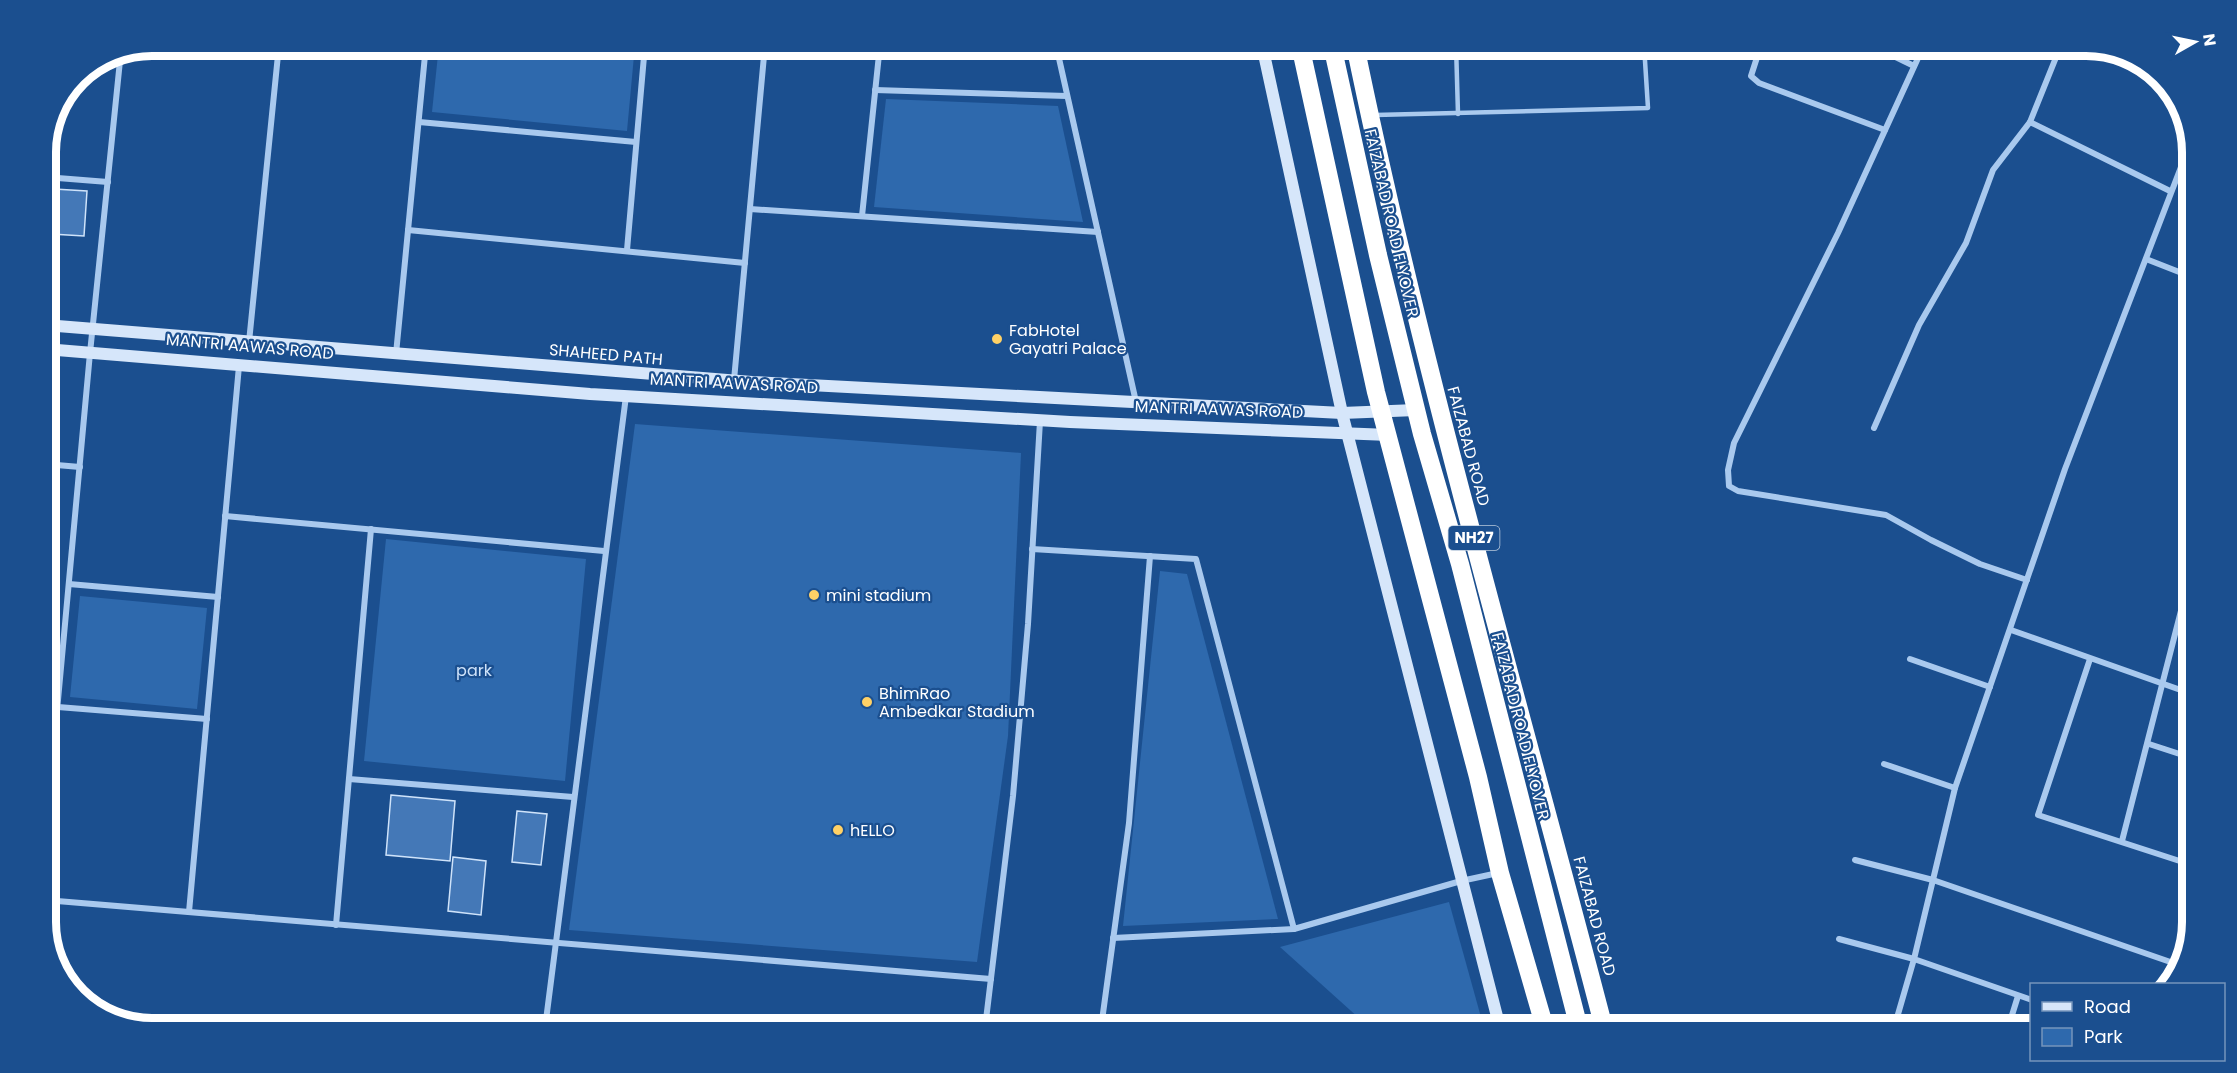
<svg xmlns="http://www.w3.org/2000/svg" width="2237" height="1073" font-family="Poppins,sans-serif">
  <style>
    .green { fill: #2e69ad }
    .building { fill: #4478b7; stroke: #cfe3fa; stroke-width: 1.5 }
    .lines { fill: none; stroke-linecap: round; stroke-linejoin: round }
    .lane { stroke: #a9c9ee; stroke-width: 4.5 }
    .street { stroke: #a9c9ee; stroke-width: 6 }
    .secondary { stroke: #d6e6fa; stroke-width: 12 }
    .highway { stroke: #fff; stroke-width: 18 }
    .poi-dot { fill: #ffd166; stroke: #1b4f8f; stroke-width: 2 }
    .labels { text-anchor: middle; stroke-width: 4.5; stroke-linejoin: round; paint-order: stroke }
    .shield { fill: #1b4f8f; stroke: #bbcadd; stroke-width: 1.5 }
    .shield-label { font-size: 15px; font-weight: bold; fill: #fff }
    .street-label { font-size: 16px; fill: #fff; stroke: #1b4f8f }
    .poi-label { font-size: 16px; fill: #fff; stroke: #1b4f8f; text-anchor: start }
    .park-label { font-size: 16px; fill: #cfe3fa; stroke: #1b4f8f }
    .rim { fill: none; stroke: #fff; stroke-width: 8 }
  </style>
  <rect width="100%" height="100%" fill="#1b4f8f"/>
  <!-- green -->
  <g class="green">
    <polygon points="439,45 635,45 627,131 432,112"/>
    <polygon points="886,99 1058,106 1083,222 874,207"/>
    <polygon points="635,424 1021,453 1008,736 977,962 569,930"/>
    <polygon points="386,539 586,559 565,781 364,761"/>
    <polygon points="1160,571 1187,574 1278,919 1123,926"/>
    <polygon points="80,596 207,608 197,709 70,697"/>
    <polygon points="1449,902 1484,1028 1370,1028 1280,947"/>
  </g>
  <!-- building -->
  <g class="building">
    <polygon points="54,189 87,191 84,236 51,234"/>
    <polygon points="391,795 455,801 450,861 386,855"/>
    <polygon points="517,811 547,814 541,865 512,862"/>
    <polygon points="453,857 486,861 481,915 448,911"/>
  </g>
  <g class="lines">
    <!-- lane -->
    <g class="lane">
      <polyline points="1456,45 1458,114"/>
      <polyline points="1375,115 1648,108 1644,45"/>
    </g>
    <!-- street -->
    <g class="street">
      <polyline points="1056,45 1136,402"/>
      <polyline points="1761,45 1751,76 1759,83 1885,130"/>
      <polyline points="1871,45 1914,66"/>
      <polyline points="1924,45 1838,233 1734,443 1728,470 1729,486 1738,491 1886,515 1931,540 1980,564 2027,580"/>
      <polyline points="875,90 1067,96"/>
      <polyline points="419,122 636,142"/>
      <polyline points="2030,122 2170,191"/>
      <polyline points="2181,166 2192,170"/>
      <polyline points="45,177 108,182"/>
      <polyline points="750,209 1098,232"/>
      <polyline points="862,216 880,45"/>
      <polyline points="408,230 745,263"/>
      <polyline points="627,250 645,45"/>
      <polyline points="2146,259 2192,277"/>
      <polyline points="249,342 279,45"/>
      <polyline points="396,354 426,45"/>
      <polyline points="734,380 765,45"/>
      <polyline points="1874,428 1919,325 1966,243 1993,170 2030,122 2061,45"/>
      <polyline points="45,464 80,467"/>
      <polyline points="225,516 604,551"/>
      <polyline points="1032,549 1196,559 1294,929"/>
      <polyline points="69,584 218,597"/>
      <polyline points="2011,630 2192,694"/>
      <polyline points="1910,659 1990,687"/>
      <polyline points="2090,659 2038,815 2192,865"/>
      <polyline points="58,707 207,719"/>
      <polyline points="2149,744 2192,758"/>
      <polyline points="1884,764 1955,788"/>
      <polyline points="349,779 573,797"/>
      <polyline points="45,841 90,353 121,51"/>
      <polyline points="2122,841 2183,603 2192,580"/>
      <polyline points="1855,860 1933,880 2182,966"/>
      <polyline points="45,900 991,979"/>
      <polyline points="189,912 239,366"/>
      <polyline points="336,925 371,529"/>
      <polyline points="1113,938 1294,929 1461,881 1498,873"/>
      <polyline points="1839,939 1914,959 1894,1028"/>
      <polyline points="2032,1000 1914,959 1955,788 2065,469 2191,141"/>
      <polyline points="1836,1019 1867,1028"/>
      <polyline points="545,1028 626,396"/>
      <polyline points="985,1028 1013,796 1028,624 1040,421"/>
      <polyline points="1101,1028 1129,823 1150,556"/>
      <polyline points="2008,1028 2018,996"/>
    </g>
    <!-- secondary -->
    <g class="secondary">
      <polyline points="1262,45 1342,413 1500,1028"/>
      <polyline points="45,325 752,382 1342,413 1416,410"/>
      <polyline points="45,349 590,394 1070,422 1389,435"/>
    </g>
    <!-- highway -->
    <g class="highway">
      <polyline points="1300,45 1376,392 1478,777 1500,873 1545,1028"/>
      <polyline points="1332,45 1378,255 1422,434 1460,564 1579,1028"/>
      <path d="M1355 45C1423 376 1519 701 1604 1028"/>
    </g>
  </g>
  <!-- markers -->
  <g class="poi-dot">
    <circle cx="997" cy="339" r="6"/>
    <circle cx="814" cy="595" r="6"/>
    <circle cx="867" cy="702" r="6"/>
    <circle cx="838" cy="830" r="6"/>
  </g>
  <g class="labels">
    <!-- shield labels -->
    <rect class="shield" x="1448.5" y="526" width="51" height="24" rx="4.5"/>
    <g class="shield-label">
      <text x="1474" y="543">NH27</text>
    </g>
    <!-- street labels -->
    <g class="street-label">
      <text transform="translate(1392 223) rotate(77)" y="6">FAIZABAD ROAD FLYOVER</text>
      <text transform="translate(250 346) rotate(5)" y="6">MANTRI AAWAS ROAD</text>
      <text transform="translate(606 354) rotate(5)" y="6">SHAHEED PATH</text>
      <text transform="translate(734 383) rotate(3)" y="6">MANTRI AAWAS ROAD</text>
      <text transform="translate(1219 409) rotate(2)" y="6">MANTRI AAWAS ROAD</text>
      <text transform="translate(1469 446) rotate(75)" y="6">FAIZABAD ROAD</text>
      <text transform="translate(1521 726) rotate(76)" y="6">FAIZABAD ROAD FLYOVER</text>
      <text transform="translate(1595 916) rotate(75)" y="6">FAIZABAD ROAD</text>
    </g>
    <!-- poi labels -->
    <g class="poi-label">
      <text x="1009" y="336">FabHotel<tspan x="1009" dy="18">Gayatri Palace</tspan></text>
      <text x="826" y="601">mini stadium</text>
      <text x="879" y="699">BhimRao<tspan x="879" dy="18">Ambedkar Stadium</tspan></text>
      <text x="850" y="836">hELLO</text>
    </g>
    <!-- park labels -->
    <g class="park-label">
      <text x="474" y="676">park</text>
    </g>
  </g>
  <!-- crop -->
  <path d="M0 0H2237V1073H0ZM152 56H2086A96 96 0 0 1 2182 152V922A96 96 0 0 1 2086 1018H152A96 96 0 0 1 56 922V152A96 96 0 0 1 152 56Z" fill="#1b4f8f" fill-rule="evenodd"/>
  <path class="rim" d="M152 56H2086A96 96 0 0 1 2182 152V922A96 96 0 0 1 2086 1018H152A96 96 0 0 1 56 922V152A96 96 0 0 1 152 56Z"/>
  <!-- legend -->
  <rect x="2030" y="983" width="195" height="78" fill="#1b4f8f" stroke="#7695bc" stroke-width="1.5"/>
  <rect x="2042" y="1002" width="30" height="9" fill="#d6e6fa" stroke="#7695bc" stroke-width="1.5"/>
  <text x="2084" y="1013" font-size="18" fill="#ffffff">Road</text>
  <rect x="2042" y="1028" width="30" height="18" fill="#2e69ad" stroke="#7695bc" stroke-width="1.5"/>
  <text x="2084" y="1043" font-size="18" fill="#ffffff">Park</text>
  <!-- north arrow -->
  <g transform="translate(2195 42) rotate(81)" stroke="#1b4f8f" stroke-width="4.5" paint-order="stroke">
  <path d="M0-4.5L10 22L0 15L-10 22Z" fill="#ffffff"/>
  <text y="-9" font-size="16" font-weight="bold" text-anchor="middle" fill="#ffffff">N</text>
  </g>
</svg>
